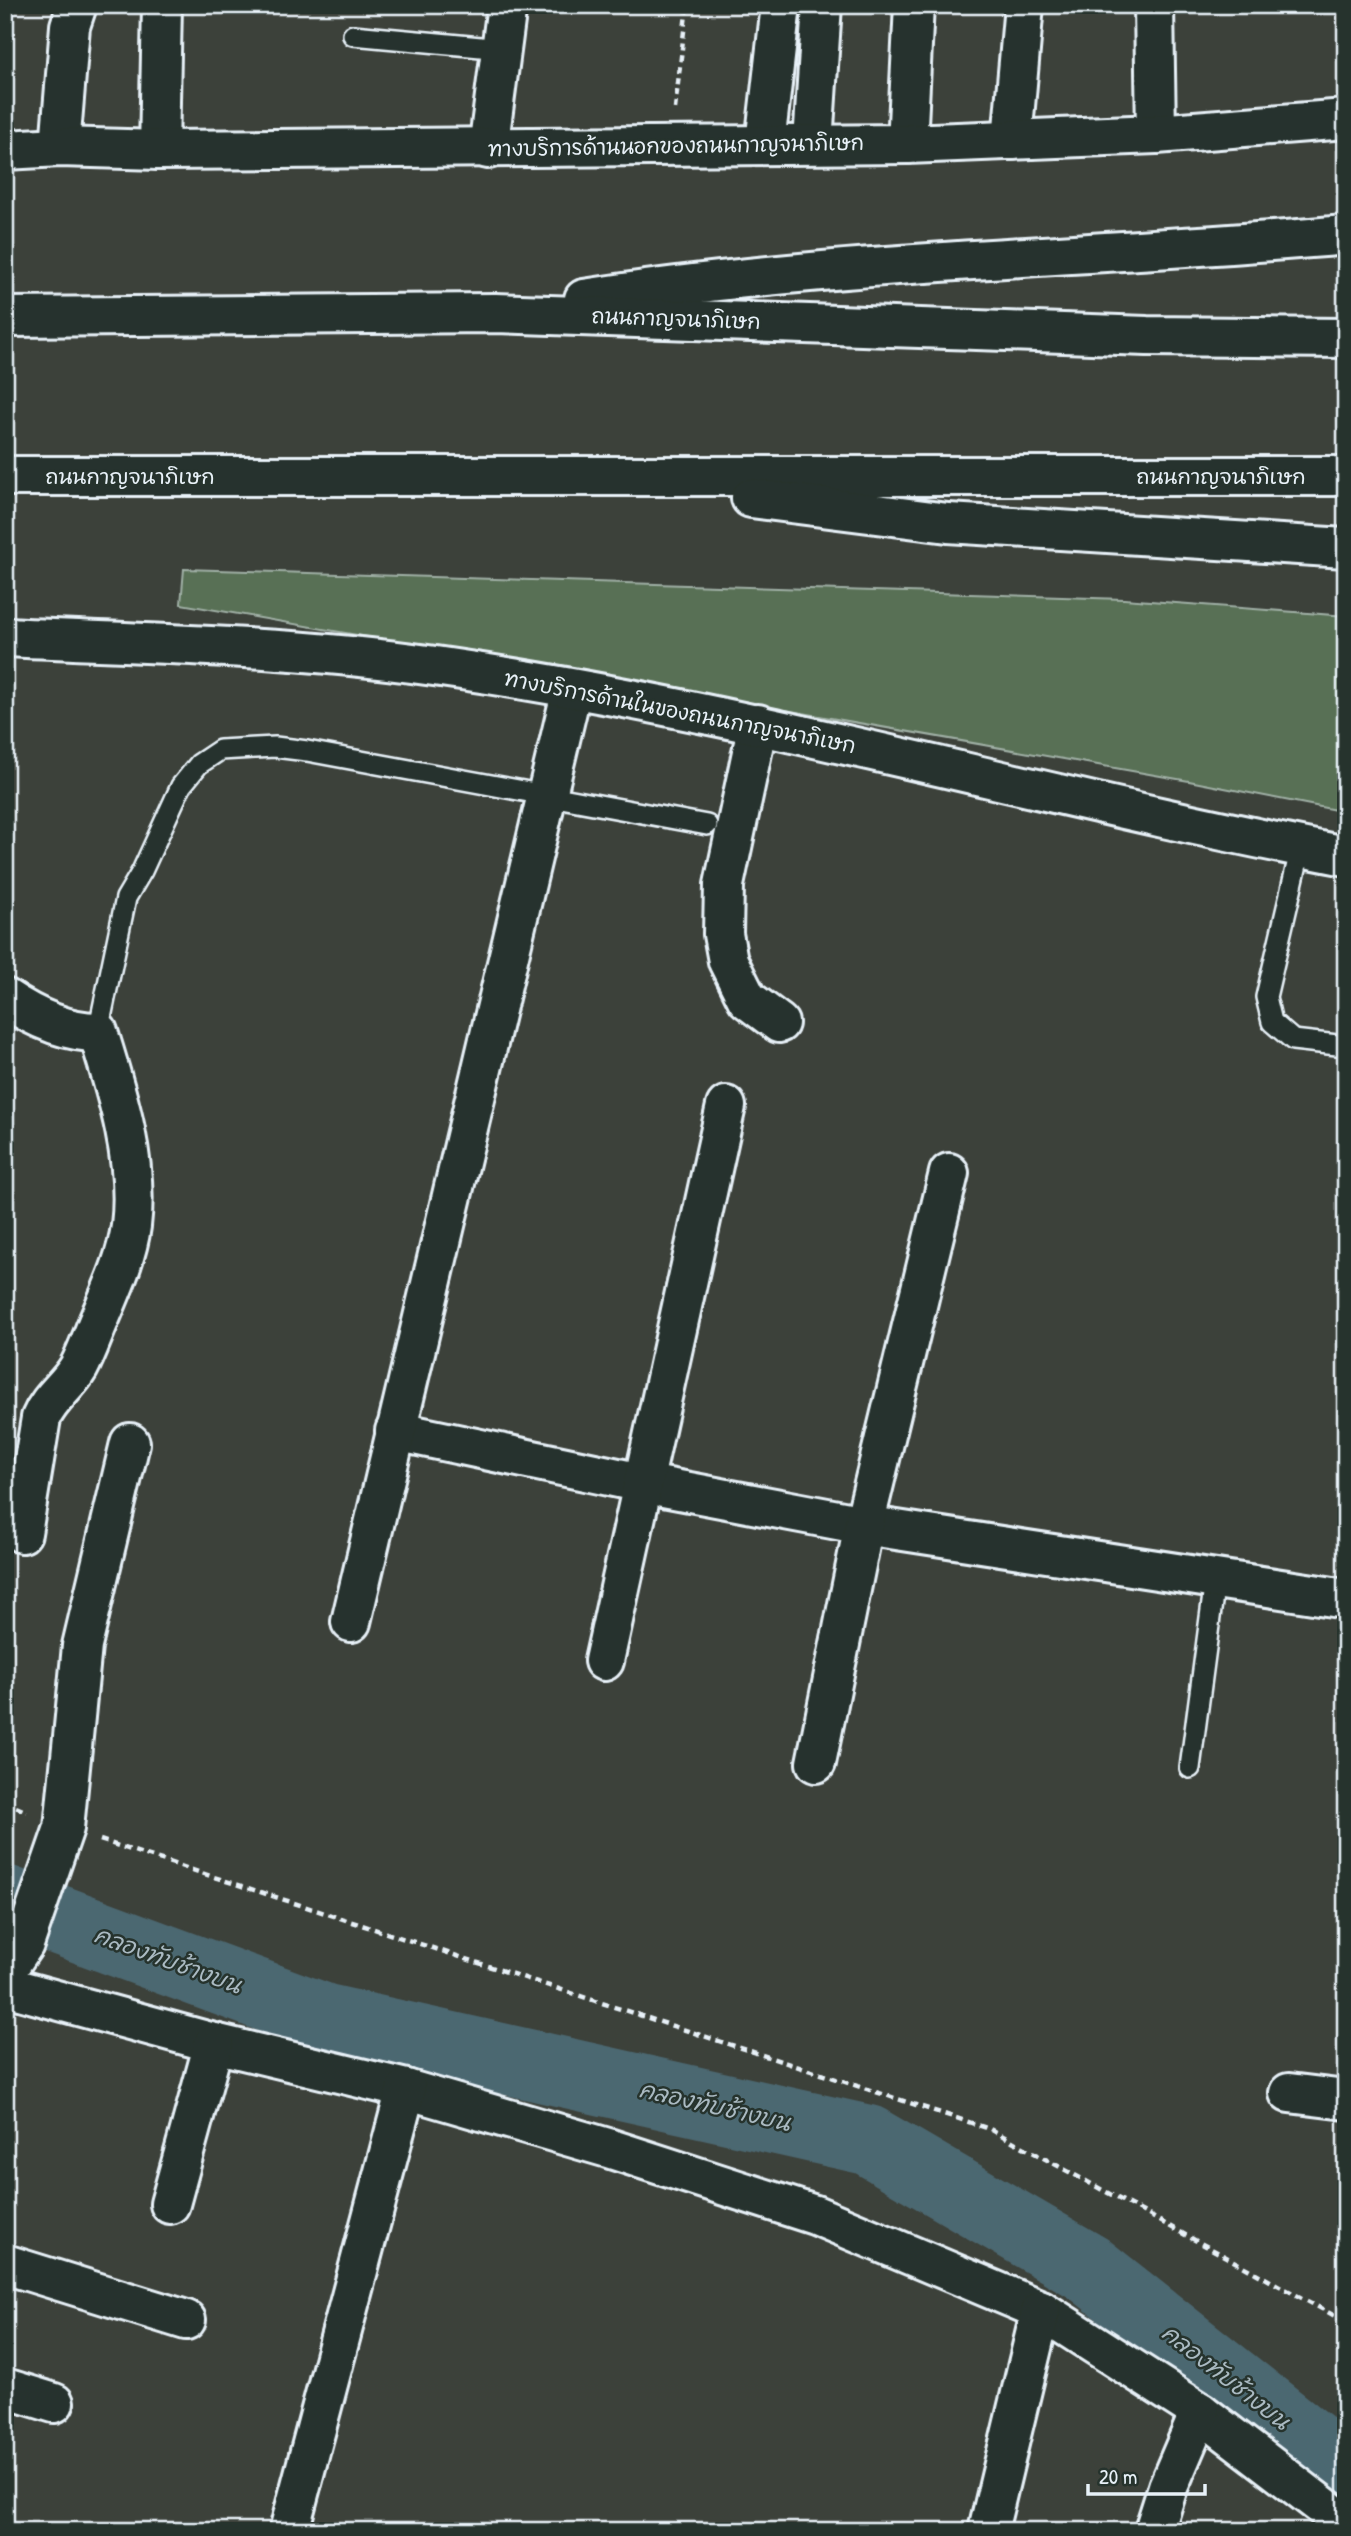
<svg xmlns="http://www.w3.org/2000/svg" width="1351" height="2536" font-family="'Patrick Hand','Playpen Sans Thai',sans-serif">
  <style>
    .green { fill: #586f54; stroke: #a0b0a6; stroke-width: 2 }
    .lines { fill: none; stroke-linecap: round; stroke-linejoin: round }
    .river { stroke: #4c6771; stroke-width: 70 }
    .lane-casing { stroke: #e8f1f8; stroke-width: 24 }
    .street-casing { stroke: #e8f1f8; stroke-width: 44 }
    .secondary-casing { stroke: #e8f1f8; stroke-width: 44 }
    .highway-casing { stroke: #e8f1f8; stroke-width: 44 }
    .path { stroke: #e8f1f8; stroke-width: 4.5; stroke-dasharray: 7 5; stroke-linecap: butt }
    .lane { stroke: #26332d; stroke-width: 19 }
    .street { stroke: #26332d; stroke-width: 38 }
    .secondary { stroke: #26332d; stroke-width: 38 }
    .highway { stroke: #26332d; stroke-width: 38 }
    .labels { text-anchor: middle; stroke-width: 5; stroke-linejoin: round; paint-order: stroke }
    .street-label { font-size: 21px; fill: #e8f1f8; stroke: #26332d }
    .water-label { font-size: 23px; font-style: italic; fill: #aabac2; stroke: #26332d }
  </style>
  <rect width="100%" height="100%" fill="#3c413a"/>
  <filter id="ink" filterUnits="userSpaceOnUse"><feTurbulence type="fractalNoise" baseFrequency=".0143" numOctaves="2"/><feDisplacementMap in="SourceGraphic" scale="14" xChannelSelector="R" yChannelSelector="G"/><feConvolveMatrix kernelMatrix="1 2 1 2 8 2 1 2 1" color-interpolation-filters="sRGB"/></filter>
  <g filter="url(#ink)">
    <!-- green -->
    <polygon class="green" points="184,569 1124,599 1346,616 1346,812 1189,781 181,604"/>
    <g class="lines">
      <!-- river -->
      <polyline class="river" points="5,1900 326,2019 868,2140 1088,2268 1346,2472"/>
      <!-- lane casing -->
      <g class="lane-casing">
        <g id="lane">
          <polyline points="353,35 502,49"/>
          <polyline points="1301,847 1266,997 1272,1022 1293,1040 1346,1046"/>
          <polyline points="98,1032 126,898 142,871 181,786 199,764 220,750 275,747 307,751 707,825"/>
          <polyline points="1190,1768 1215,1580"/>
        </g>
      </g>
      <!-- street casing -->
      <g class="street-casing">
        <g id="street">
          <polyline points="1154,5 1156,134"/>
          <polyline points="1012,140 1024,5"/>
          <polyline points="813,143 822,5"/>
          <polyline points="765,144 781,5"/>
          <polyline points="907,144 914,5"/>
          <polyline points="60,147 70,26 77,5"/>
          <polyline points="488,149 507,5"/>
          <polyline points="159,150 162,5"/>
          <polyline points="758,724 724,885 723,934 728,961 747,999 779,1023"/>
          <path d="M5 998C33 1017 64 1032 98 1032 117 1093 139 1162 131 1226 127 1257 112 1289 100 1318 93 1334 87 1352 79 1367 68 1386 49 1398 41 1418L22 1533"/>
          <polyline points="395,1431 642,1483 864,1525 1346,1599"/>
          <polyline points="351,1622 572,689"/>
          <polyline points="604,1661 726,1106"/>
          <polyline points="816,1763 864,1525 949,1173"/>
          <polyline points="5,1972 24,1944 64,1828 82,1646 130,1443"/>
          <polyline points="5,1986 214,2043 406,2089 608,2148 815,2215 1041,2310 1200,2412 1346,2524"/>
          <polyline points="1289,2093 1346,2100"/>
          <polyline points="170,2204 214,2043"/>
          <polyline points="5,2264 186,2320"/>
          <polyline points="5,2388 54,2403"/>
          <polyline points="289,2531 406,2089"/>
          <polyline points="988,2531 1041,2310"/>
          <polyline points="1154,2531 1168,2487 1200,2412"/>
        </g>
      </g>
      <!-- secondary casing -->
      <g class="secondary-casing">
        <g id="secondary">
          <polyline points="5,150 60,147 159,150 907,144 1156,134 1346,119"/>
          <path d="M5 637C155 644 307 646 455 669 756 713 1048 799 1346 856"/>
        </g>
      </g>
      <!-- highway casing -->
      <g class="highway-casing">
        <g id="highway">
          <path d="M584 299C835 259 1092 258 1346 235"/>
          <polyline points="5,317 495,313 1147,336 1346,338"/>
          <polyline points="5,476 1346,476"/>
          <polyline points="751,498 948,523 1346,548"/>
        </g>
      </g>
      <!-- path -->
      <g class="path">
        <polyline points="675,109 687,5"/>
        <polyline points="5,1802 27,1812"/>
        <polyline points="100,1840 990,2129 1346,2322"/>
      </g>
      <!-- lane -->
      <use href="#lane" class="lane"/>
      <!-- street -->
      <use href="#street" class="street"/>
      <!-- secondary -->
      <use href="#secondary" class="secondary"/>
      <!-- highway -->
      <use href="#highway" class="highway"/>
    </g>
  </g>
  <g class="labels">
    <!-- street labels -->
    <g class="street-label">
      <text transform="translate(676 146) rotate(-1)" y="7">ทางบริการด้านนอกของถนนกาญจนาภิเษก</text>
      <text transform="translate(676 319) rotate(2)" y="7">ถนนกาญจนาภิเษก</text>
      <text x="130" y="484">ถนนกาญจนาภิเษก</text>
      <text x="1221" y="484">ถนนกาญจนาภิเษก</text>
      <text transform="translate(680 712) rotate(11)" y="7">ทางบริการด้านในของถนนกาญจนาภิเษก</text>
    </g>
    <!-- water labels -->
    <g class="water-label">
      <text transform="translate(168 1960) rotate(20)" y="8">คลองทับช้างบน</text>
      <text transform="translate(715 2106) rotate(13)" y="8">คลองทับช้างบน</text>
      <text transform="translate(1226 2377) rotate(38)" y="8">คลองทับช้างบน</text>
    </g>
  </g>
  <!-- margin -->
  <rect width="1351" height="2536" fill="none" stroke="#26332d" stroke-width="28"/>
  <rect x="14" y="14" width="1323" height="2508" fill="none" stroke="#e8f1f8" stroke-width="2.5" filter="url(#ink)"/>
  <!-- scale -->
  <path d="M1088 2484v10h117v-10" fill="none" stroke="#e8f1f8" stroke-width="3.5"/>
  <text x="1099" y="2484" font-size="21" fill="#e8f1f8" stroke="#26332d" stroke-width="5" paint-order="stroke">20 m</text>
</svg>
